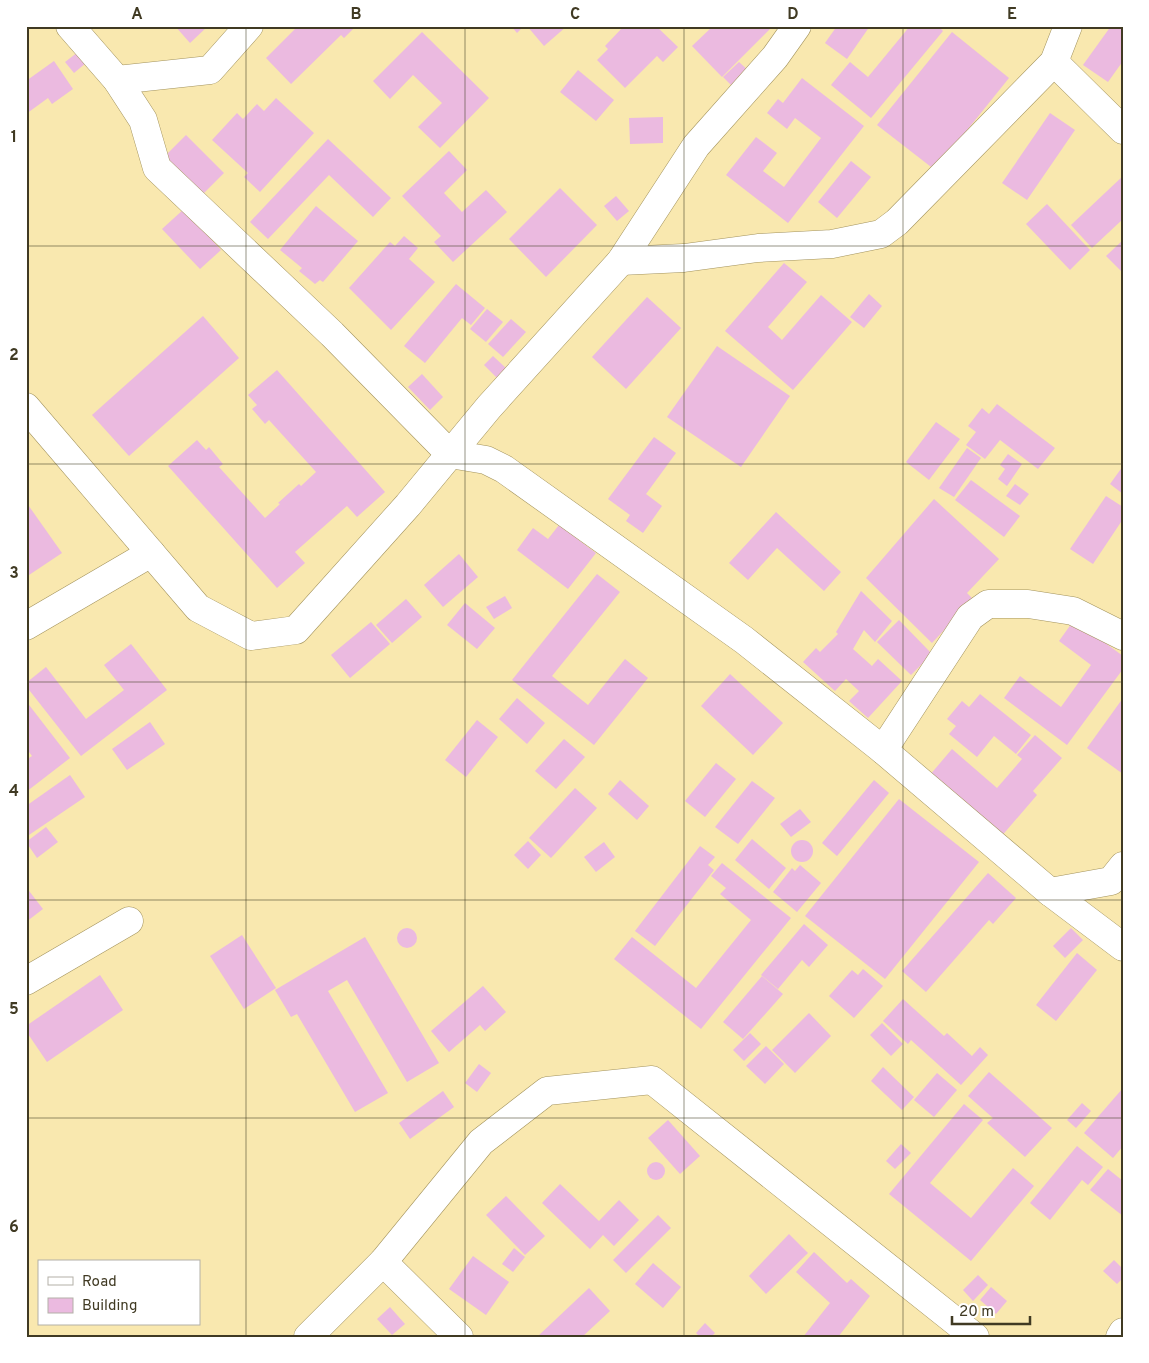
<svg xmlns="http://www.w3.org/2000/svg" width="1149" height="1363" font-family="Overpass,sans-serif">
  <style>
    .building { fill: #ebbae0 }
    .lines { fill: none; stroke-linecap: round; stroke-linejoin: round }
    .street-casing { stroke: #a3935d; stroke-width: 29 }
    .street { stroke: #fff; stroke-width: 28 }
    .grid { fill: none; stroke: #403a23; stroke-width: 1; stroke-opacity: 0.55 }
    .neatline { fill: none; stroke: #403a23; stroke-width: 2 }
    .grid-label { font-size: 16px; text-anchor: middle; font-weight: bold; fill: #403a23 }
  </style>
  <rect width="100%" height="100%" fill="#f9e8af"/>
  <!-- building -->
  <g class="building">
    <polygon points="175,26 208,26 190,43"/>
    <polygon points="298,26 356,26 344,38 341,35 291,84 266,58"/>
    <polygon points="511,26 524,26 517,33"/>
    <polygon points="527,26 567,26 544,46"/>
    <polygon points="624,26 656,26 678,47 663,62 657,56 625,88 597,60 608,49 605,46"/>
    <polygon points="713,26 773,26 722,77 692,46"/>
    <polygon points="837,26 870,26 847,59 825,43"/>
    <polygon points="910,26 938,26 943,31 871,118 831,85 850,62 868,77"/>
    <polygon points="1111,26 1123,26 1123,61 1108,82 1083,65"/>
    <polygon points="422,32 489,98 440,148 418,127 442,103 413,75 390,99 373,81"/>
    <polygon points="952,32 1009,78 935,170 877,125"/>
    <polygon points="78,52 86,63 74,73 65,62"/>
    <polygon points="54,61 73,89 52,104 48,98 26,114 26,81"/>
    <polygon points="739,62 750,72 734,88 723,77"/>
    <polygon points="578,70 614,100 596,121 560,92"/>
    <polygon points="802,78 864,126 788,223 726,175 756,137 777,153 763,171 784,187 821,138 795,118 787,129 767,113 778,99 783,103"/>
    <polygon points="276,98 314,133 260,192 244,177 248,173 212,140 237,113 243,119 257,104 264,111"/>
    <polygon points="1050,113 1075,130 1027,200 1002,183"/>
    <polygon points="663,117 663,143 630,144 629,118"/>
    <polygon points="186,135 224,173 203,194 165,156"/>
    <polygon points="328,139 391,198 373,217 329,175 268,239 250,222"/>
    <polygon points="449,151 467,170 444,193 462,212 486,190 507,212 453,262 434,242 441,236 402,196"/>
    <polygon points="851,161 871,177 837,218 818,202"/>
    <polygon points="1123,176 1123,219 1092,248 1071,225"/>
    <polygon points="560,188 597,225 546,277 509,239"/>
    <polygon points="616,196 629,211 617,221 604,206"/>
    <polygon points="1047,204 1090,250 1070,270 1026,224"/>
    <polygon points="316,206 358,241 323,282 320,280 315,284 299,271 302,268 280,250"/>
    <polygon points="184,209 221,250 200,269 162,229"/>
    <polygon points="404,236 418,248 409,259 435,282 391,330 349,288 390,242 395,246"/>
    <polygon points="1123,240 1123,273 1106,256"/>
    <polygon points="784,263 807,282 768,327 782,340 821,295 852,322 793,390 725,331"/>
    <polygon points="456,284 485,308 471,325 462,318 425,363 404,346"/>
    <polygon points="869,294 882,306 864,328 850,317"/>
    <polygon points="647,297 681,328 626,389 592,357"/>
    <polygon points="487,309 503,322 486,342 470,329"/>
    <polygon points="203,316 239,358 129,456 92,415"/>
    <polygon points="511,319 526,332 503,357 488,344"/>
    <polygon points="717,346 790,396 741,467 667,417"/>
    <polygon points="493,356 507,369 497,378 484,365"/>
    <polygon points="277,370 385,492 357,517 347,506 295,552 305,563 277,588 168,466 197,440 206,450 209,447 223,464 219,467 265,518 280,504 278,503 299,484 301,486 316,472 269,420 265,424 252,409 257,405 248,395"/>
    <polygon points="422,374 443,397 430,410 408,387"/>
    <polygon points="997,404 1055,448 1038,469 1000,440 985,459 966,445 976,432 968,426 982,408 989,414"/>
    <polygon points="936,422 960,439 929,480 906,462"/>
    <polygon points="654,437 676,453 646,494 662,506 643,533 626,521 630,515 608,499"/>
    <polygon points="967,448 981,458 954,497 939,488"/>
    <polygon points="1008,454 1022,464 1007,486 998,479 1005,469 1000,465"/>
    <polygon points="1123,466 1123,494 1110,484"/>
    <polygon points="971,480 1020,516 1004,537 955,500"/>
    <polygon points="1015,484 1029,494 1020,505 1006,496"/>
    <polygon points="1106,496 1123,507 1123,519 1093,564 1070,549"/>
    <polygon points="934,499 999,559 967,593 973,599 932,643 866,578"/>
    <polygon points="26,502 62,553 26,577"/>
    <polygon points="776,512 841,572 824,591 777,548 748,580 729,563"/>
    <polygon points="559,525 596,553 568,589 517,550 533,528 548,539"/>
    <polygon points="459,554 478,577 443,607 424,585"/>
    <polygon points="597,574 620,592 552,676 588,705 625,659 648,678 594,745 512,680"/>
    <polygon points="861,591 892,621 875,642 864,630 853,649 872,666 878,659 902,681 868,718 849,701 859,691 846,679 835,691 803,662 816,648 820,652 838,634 836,632"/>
    <polygon points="505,596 512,608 494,619 486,607"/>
    <polygon points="406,599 422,617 392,643 376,625"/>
    <polygon points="465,603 495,628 477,649 447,625"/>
    <polygon points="899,620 932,654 911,675 877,642"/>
    <polygon points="1074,620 1123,656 1123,669 1067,745 1004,698 1020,676 1061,707 1091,665 1059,641"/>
    <polygon points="371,622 390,644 350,678 331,655"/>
    <polygon points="131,644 167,690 81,756 26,686 26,683 46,667 86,719 124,690 104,665"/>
    <polygon points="730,674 783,723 753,755 701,706"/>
    <polygon points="980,694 1031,735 1016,754 994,736 977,757 949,734 956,726 947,719 962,701 969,707"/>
    <polygon points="517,698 545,723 527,744 499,719"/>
    <polygon points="1123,698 1123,774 1087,748"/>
    <polygon points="26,701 70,758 26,792 26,760 32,756 26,748"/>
    <polygon points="477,720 498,737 466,777 445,760"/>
    <polygon points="150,722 165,744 127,770 112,749"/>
    <polygon points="1035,735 1062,758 1033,791 1037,795 1000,838 929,776 952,749 997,788 1022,759 1017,755"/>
    <polygon points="564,739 585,757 556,789 535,771"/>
    <polygon points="716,763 736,779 705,817 685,801"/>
    <polygon points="70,775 85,797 26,837 26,806"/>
    <polygon points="620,780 649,806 637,820 608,794"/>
    <polygon points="874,780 889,793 837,856 822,843"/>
    <polygon points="752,781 775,798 738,844 715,827"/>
    <polygon points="575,788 597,808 551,858 529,838"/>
    <polygon points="899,799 979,862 885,979 805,916"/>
    <polygon points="800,809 811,822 791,837 780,824"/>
    <polygon points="46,827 58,842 37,858 26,842"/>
    <polygon points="752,839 786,868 769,889 735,860"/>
    <circle cx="802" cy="851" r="11"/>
    <polygon points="528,841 541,855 528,869 514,855"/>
    <polygon points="604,842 615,857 596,872 584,857"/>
    <polygon points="700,846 715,857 708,865 714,870 655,946 635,931"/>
    <polygon points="722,863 791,918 701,1029 614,959 632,937 696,988 751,920 720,894 726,888 711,876"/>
    <polygon points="800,865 821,883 797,912 773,892 792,868 795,871"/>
    <polygon points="988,873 1016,898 993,924 989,920 926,992 902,971"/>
    <polygon points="26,887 43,909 26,922"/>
    <polygon points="804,924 828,945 809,967 802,960 778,989 761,975"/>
    <polygon points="1071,928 1083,940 1065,958 1053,946"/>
    <circle cx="407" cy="938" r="10"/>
    <polygon points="242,935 276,988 244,1009 210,956"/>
    <polygon points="365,937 439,1063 407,1082 347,980 328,991 388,1093 355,1112 297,1014 291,1017 275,990"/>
    <polygon points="1077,953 1097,970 1056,1021 1036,1005"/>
    <polygon points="863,969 883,986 854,1018 829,996 852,970 858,975"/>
    <polygon points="100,975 123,1010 47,1062 26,1031 26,1026"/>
    <polygon points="762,976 783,994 743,1039 723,1022"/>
    <polygon points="483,986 506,1012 485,1031 480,1025 449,1052 431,1031"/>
    <polygon points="903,999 944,1036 947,1033 972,1056 980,1047 988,1055 961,1085 911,1040 908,1044 883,1021"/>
    <polygon points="809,1013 831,1036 795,1073 772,1050"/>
    <polygon points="882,1023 903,1044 891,1056 870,1035"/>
    <polygon points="750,1033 761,1044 744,1061 733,1050"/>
    <polygon points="766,1046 784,1064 765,1084 746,1066"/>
    <polygon points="479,1064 491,1073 477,1092 465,1083"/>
    <polygon points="883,1067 914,1097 902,1110 871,1081"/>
    <polygon points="989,1072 1052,1128 1025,1157 987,1123 993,1118 968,1096"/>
    <polygon points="937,1073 957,1090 934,1117 914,1100"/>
    <polygon points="1123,1088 1123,1146 1113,1158 1084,1133"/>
    <polygon points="443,1091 454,1107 410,1139 399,1123"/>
    <polygon points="1082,1103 1091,1111 1076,1128 1067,1120"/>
    <polygon points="964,1104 983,1120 930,1183 971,1218 1013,1168 1034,1186 971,1261 889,1194"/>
    <polygon points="668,1120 700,1156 680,1174 648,1138"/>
    <polygon points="901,1144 911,1153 895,1169 886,1161"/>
    <polygon points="1077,1146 1103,1167 1088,1185 1082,1180 1050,1220 1030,1203"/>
    <circle cx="656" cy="1171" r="9"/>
    <polygon points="1108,1169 1123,1181 1123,1216 1090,1190"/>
    <polygon points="560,1184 599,1221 619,1200 639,1220 614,1246 603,1235 590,1249 542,1203"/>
    <polygon points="506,1196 545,1236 525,1255 486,1215"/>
    <polygon points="658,1215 671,1228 626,1273 613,1260"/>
    <polygon points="789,1234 808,1253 766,1294 749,1276"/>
    <polygon points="514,1248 525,1257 513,1272 502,1264"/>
    <polygon points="814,1252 847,1283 851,1279 870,1296 838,1337 803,1337 830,1303 796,1272"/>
    <polygon points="473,1256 509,1282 486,1315 449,1289"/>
    <polygon points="1114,1260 1123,1269 1123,1278 1117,1284 1103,1271"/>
    <polygon points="653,1263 681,1287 663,1308 635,1284"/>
    <polygon points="978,1275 988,1285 973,1301 963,1290"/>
    <polygon points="991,1287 1007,1301 996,1314 980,1300"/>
    <polygon points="589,1288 610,1311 582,1337 537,1337"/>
    <polygon points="390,1307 405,1324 392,1335 377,1319"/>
    <polygon points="705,1323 715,1333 711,1337 700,1337 696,1333"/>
  </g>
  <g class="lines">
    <!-- street casing -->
    <g class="street-casing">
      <g id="street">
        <polyline points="70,26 117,80 143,120 157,168 332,334 450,454 486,460 504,469 744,640 883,750 1050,892"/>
        <polyline points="1054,62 1123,130"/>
        <polyline points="117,80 210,70 249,26"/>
        <polyline points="621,261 684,258 758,248 832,244 881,234 897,222 1054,62 1068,26"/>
        <polyline points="26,407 198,608 251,636 296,630 408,505 489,407 621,261 696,146 775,57 797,26"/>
        <polyline points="26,626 151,553"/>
        <polyline points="883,750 970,617 988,604 1028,604 1073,611 1123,636"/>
        <polyline points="1123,866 1111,881 1050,892 1123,947"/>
        <polyline points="26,981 129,921"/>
        <polyline points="383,1262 459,1337"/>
        <polyline points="308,1337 383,1262 481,1142 547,1091 652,1080 975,1337"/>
        <polyline points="1120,1337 1123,1332"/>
      </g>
    </g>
    <!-- street -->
    <use href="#street" class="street"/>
  </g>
  <!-- grid -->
  <path class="grid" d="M246 26V1337M465 26V1337M684 26V1337M903 26V1337M26 246H1123M26 464H1123M26 682H1123M26 900H1123M26 1118H1123"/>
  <!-- border -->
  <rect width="1149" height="1363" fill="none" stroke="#ffffff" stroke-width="55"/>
  <!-- legend -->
  <rect x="38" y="1260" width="162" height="65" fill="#ffffff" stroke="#b3b0a7"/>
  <rect x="48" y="1277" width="25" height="8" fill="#ffffff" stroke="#b3b0a7"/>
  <text x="82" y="1286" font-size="15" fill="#403a23">Road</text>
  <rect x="48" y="1298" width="25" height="15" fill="#ebbae0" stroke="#b3b0a7"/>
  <text x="82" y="1310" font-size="15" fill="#403a23">Building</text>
  <!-- scale -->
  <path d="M952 1316v8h78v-8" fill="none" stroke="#403a23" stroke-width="2.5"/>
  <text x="959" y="1316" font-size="15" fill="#403a23" stroke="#ffffff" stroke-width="4" paint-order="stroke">20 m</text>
  <rect x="28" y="28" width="1094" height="1308" class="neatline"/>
  <g class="grid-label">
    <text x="137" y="19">A</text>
    <text x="356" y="19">B</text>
    <text x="575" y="19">C</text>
    <text x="793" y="19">D</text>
    <text x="1012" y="19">E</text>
    <text x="14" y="142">1</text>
    <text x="14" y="360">2</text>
    <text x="14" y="578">3</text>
    <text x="14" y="796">4</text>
    <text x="14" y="1014">5</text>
    <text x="14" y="1232">6</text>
  </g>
</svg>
